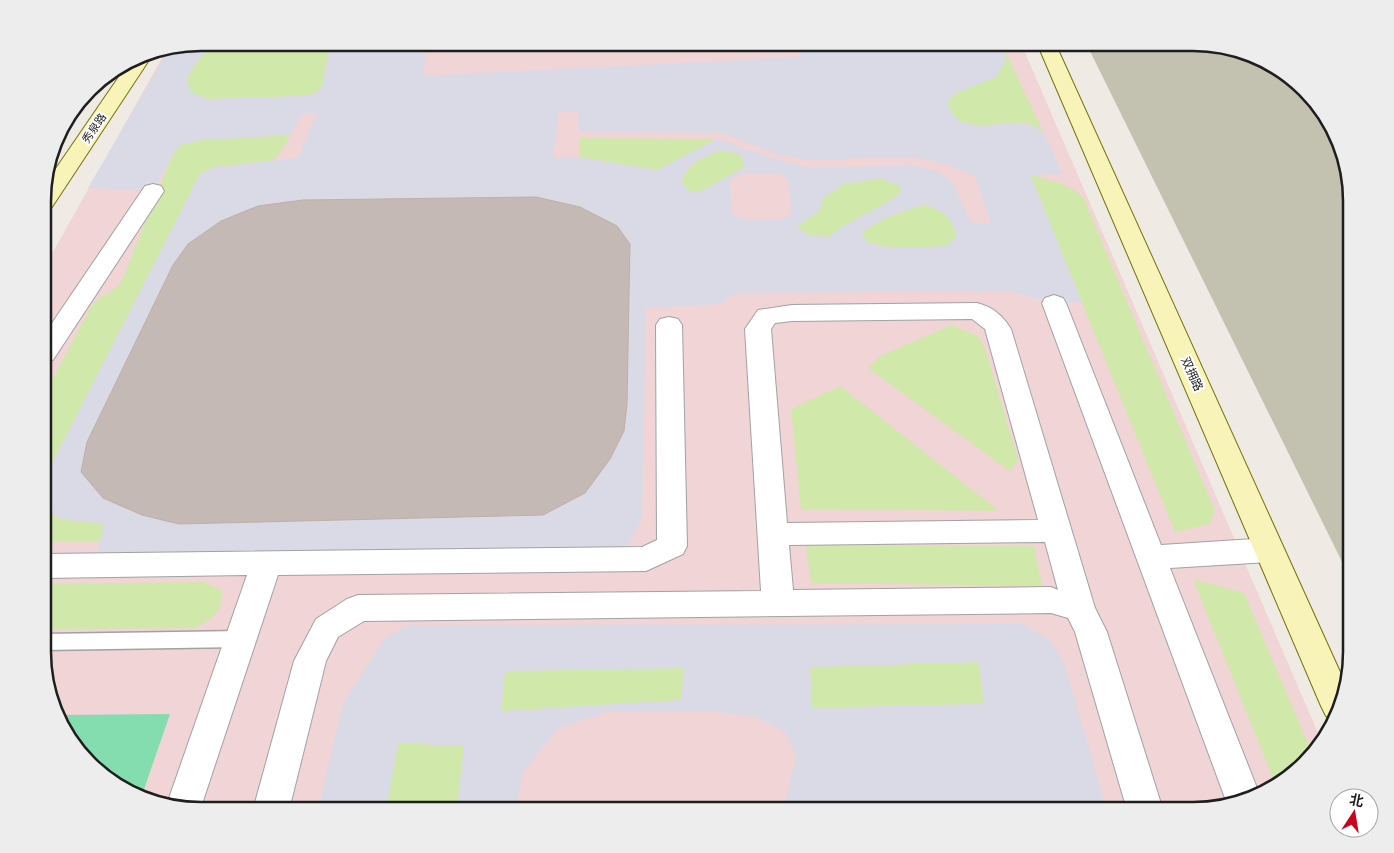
<svg xmlns="http://www.w3.org/2000/svg" width="1394" height="853" font-family="'Roboto Condensed','Noto Sans SC',sans-serif">
  <style>
    .commercial { fill: #f0d4d6 }
    .construction { fill: #c3c1b0 }
    .grass { fill: #d1e8ab }
    .pitch { fill: #84ddaf }
    .plaza { fill: #d9dae5; fill-rule: evenodd }
    .building { fill: #c4b9b4; stroke: #c0afa7 }
    .lines { fill: none; stroke-linecap: round; stroke-linejoin: round }
    .lane-casing { stroke: #a2a2a2; stroke-width: 3 }
    .street-casing { stroke: #a2a2a2; stroke-width: 2 }
    .secondary-casing { stroke: #747107; stroke-width: 2 }
    .lane { fill: #fff; fill-rule: evenodd }
    .street { fill: #fff; fill-rule: evenodd }
    .secondary { fill: #f8f3b9; fill-rule: evenodd }
    .labels { text-anchor: middle; stroke-width: 4; stroke-linejoin: round; paint-order: stroke }
    .far-street-label { font-size: 11px; fill: #1e1e1e; stroke: #fff }
    .street-label { font-size: 12px; fill: #1e1e1e; stroke: #fff }
    .rim { fill: none; stroke: #1e1e1e; stroke-width: 2.5 }
  </style>
  <rect width="100%" height="100%" fill="#efeae4"/>
  <!-- commercial -->
  <polygon class="commercial" points="201,43 1021,43 1321,740 1272,789 1203,810 201,810 122,789 69,740 44,672 44,268 167,49"/>
  <!-- construction -->
  <polygon class="construction" points="1086,43 1193,43 1272,64 1330,122 1351,191 1351,580"/>
  <!-- grass -->
  <g class="grass">
    <polygon points="315,44 327,47 329,53 321,90 307,96 207,99 189,92 187,77 202,55 221,46"/>
    <path d="M1004 48 1044 134C1042 132 1039 128 1036 127 1008 111 960 147 947 101L958 92 976 85 1005 62Z"/>
    <polygon points="291,135 275,160 214,167 200,174 44,479 44,395 93,303 120,285 173,154 180,145 200,140"/>
    <polygon points="580,138 717,139 657,170 579,157"/>
    <path d="M719 151 738 153 743 159V168L701 191H689L681 182C689 162 701 159 719 151Z"/>
    <path d="M1030 174C1052 182 1084 185 1089 211L1215 511 1209 524 1175 532Z"/>
    <path d="M880 178 898 185 902 191C880 210 852 220 828 237L808 235 797 226 819 211 824 197 844 184Z"/>
    <path d="M924 204C942 210 954 218 956 238 953 240 949 244 946 246 933 252 880 247 866 242L862 232 883 219Z"/>
    <polygon points="952,325 978,336 985,348 1018,459 1011,472 868,368 882,355"/>
    <polygon points="840,386 999,511 801,509 791,409"/>
    <polygon points="44,508 60,519 105,524 100,541 44,541"/>
    <polygon points="806,545 1034,546 1042,586 811,583"/>
    <polygon points="1193,579 1244,593 1311,750 1276,786"/>
    <path d="M203 582 221 590C223 613 214 616 196 628L44 629V584Z"/>
    <polygon points="978,662 985,704 812,708 810,667"/>
    <polygon points="684,668 682,700 501,712 505,671"/>
    <polygon points="398,743 464,746 457,810 386,810"/>
  </g>
  <!-- pitch -->
  <polygon class="pitch" points="170,714 142,795 122,789 69,740 60,715"/>
  <!-- plaza -->
  <g class="plaza">
    <path d="M201 43H427L423 76 798 57 813 43H900L925 50 1004 48 1005 62 996 77 958 92 947 101 951 113 961 122 980 126 1015 123 1035 126 1044 134 1063 174 1030 175 1082 302 1054 303 1009 291 736 293 720 304 646 308 642 517 631 540 614 559 94 566 104 524 60 519 44 508V479L200 174 214 167 298 158 317 113H303L291 135 200 140 180 145 173 154 153 191 88 188 169 49ZM315 44 327 47 329 53 321 90 308 96 207 99 189 91 187 76 202 55 221 46ZM559 111H577L579 132 722 133 780 155 806 160 897 157 924 159 949 165 975 176 991 224 971 222 952 182 937 171 914 165 812 168 782 161 717 139 657 170 579 157H553ZM719 151 738 153 743 159V168L701 191H689L681 182 686 170 698 160ZM777 173 788 179 792 214 781 220H744L732 215 730 179 744 174ZM880 178 898 185 902 191 892 200 843 226 828 237 808 235 797 227 819 211 824 197 844 184ZM924 204 946 214 955 229 956 238 945 246 902 248 878 246 866 242 862 232 883 219ZM258 206 630 244 627 404 624 431 610 459 585 493 543 515 179 524 142 515 103 498 81 472 87 442 173 265 188 244 221 221Z"/>
    <path d="M1023 624 1050 640 1064 663 1107 810H784L796 756 786 733 757 717 712 711H611L558 728 522 773 516 810H457L464 746 398 743 386 810H318L343 703 385 638 409 625ZM979 662 984 704 812 708 810 667ZM684 668 681 700 501 711 505 671Z"/>
  </g>
  <!-- building -->
  <polygon class="building" points="536,197 580,207 617,226 630,244 627,404 624,431 610,459 585,493 543,515 179,524 142,515 103,498 81,472 87,442 173,265 188,244 221,221 258,206 303,200"/>
  <g class="lines">
    <!-- lane casing -->
    <g class="lane-casing">
      <polygon id="lane" points="241,631 248,633 251,639 248,645 241,647 44,650 44,634"/>
    </g>
    <!-- street casing -->
    <g class="street-casing">
      <g id="street">
        <polygon points="153,184 161,186 164,191 53,360 44,362 44,335 145,186"/>
        <polygon points="1054,295 1063,298 1066,303 1161,545 1269,538 1280,542 1284,550 1280,558 1269,562 1170,568 1259,793 1227,803 1225,798 1042,303 1045,298"/>
        <path d="M977 303C993 307 1002 315 1011 329L1095 608 1107 632 1163 810H1127L1075 632 1068 618 1051 613 364 621 338 637 326 661 289 810H253L294 661 316 619 347 599 358 595 761 591 745 329 758 310 792 305ZM972 319 985 329 1038 520 787 523 771 329 775 323 792 321ZM1045 542 1058 590 1051 587 793 590 789 545Z"/>
        <polygon points="669,317 678,319 682,325 687,546 683,554 646,571 278,575 200,810 168,801 247,575 44,578 44,554 642,547 657,540 656,325 660,319"/>
      </g>
    </g>
    <!-- secondary casing -->
    <g class="secondary-casing">
      <g id="secondary">
        <polygon points="1037,43 1055,43 1345,683 1334,719 1326,716 1321,706"/>
        <polygon points="152,52 153,54 52,207 44,209 44,186 129,62 141,54"/>
      </g>
    </g>
    <!-- lane -->
    <use href="#lane" class="lane"/>
    <!-- street -->
    <use href="#street" class="street"/>
    <!-- secondary -->
    <use href="#secondary" class="secondary"/>
  </g>
  <g class="labels">
    <!-- far-street labels -->
    <g class="far-street-label">
      <text transform="translate(94 128) rotate(-56)" y="4">秀泉路</text>
    </g>
    <!-- street labels -->
    <g class="street-label">
      <text transform="translate(1192 374) rotate(66)" y="4">双拥路</text>
    </g>
  </g>
  <!-- crop -->
  <path d="M0 0H1394V853H0ZM201 51H1193A150 150 0 0 1 1343 201V652A150 150 0 0 1 1193 802H201A150 150 0 0 1 51 652V201A150 150 0 0 1 201 51Z" fill="#ededed" fill-rule="evenodd"/>
  <path class="rim" d="M201 51H1193A150 150 0 0 1 1343 201V652A150 150 0 0 1 1193 802H201A150 150 0 0 1 51 652V201A150 150 0 0 1 201 51Z"/>
  <!-- north arrow -->
  <g transform="translate(1354 813) rotate(12)"><circle r="24" fill="#ffffff" stroke="#a5a5a5"/>
  <path d="M0-4L9 19L0 12L-9 19Z" fill="#c9031d"/>
  <text y="-8" font-size="14" font-weight="bold" text-anchor="middle" fill="#1e1e1e">北</text>
  </g>
</svg>
